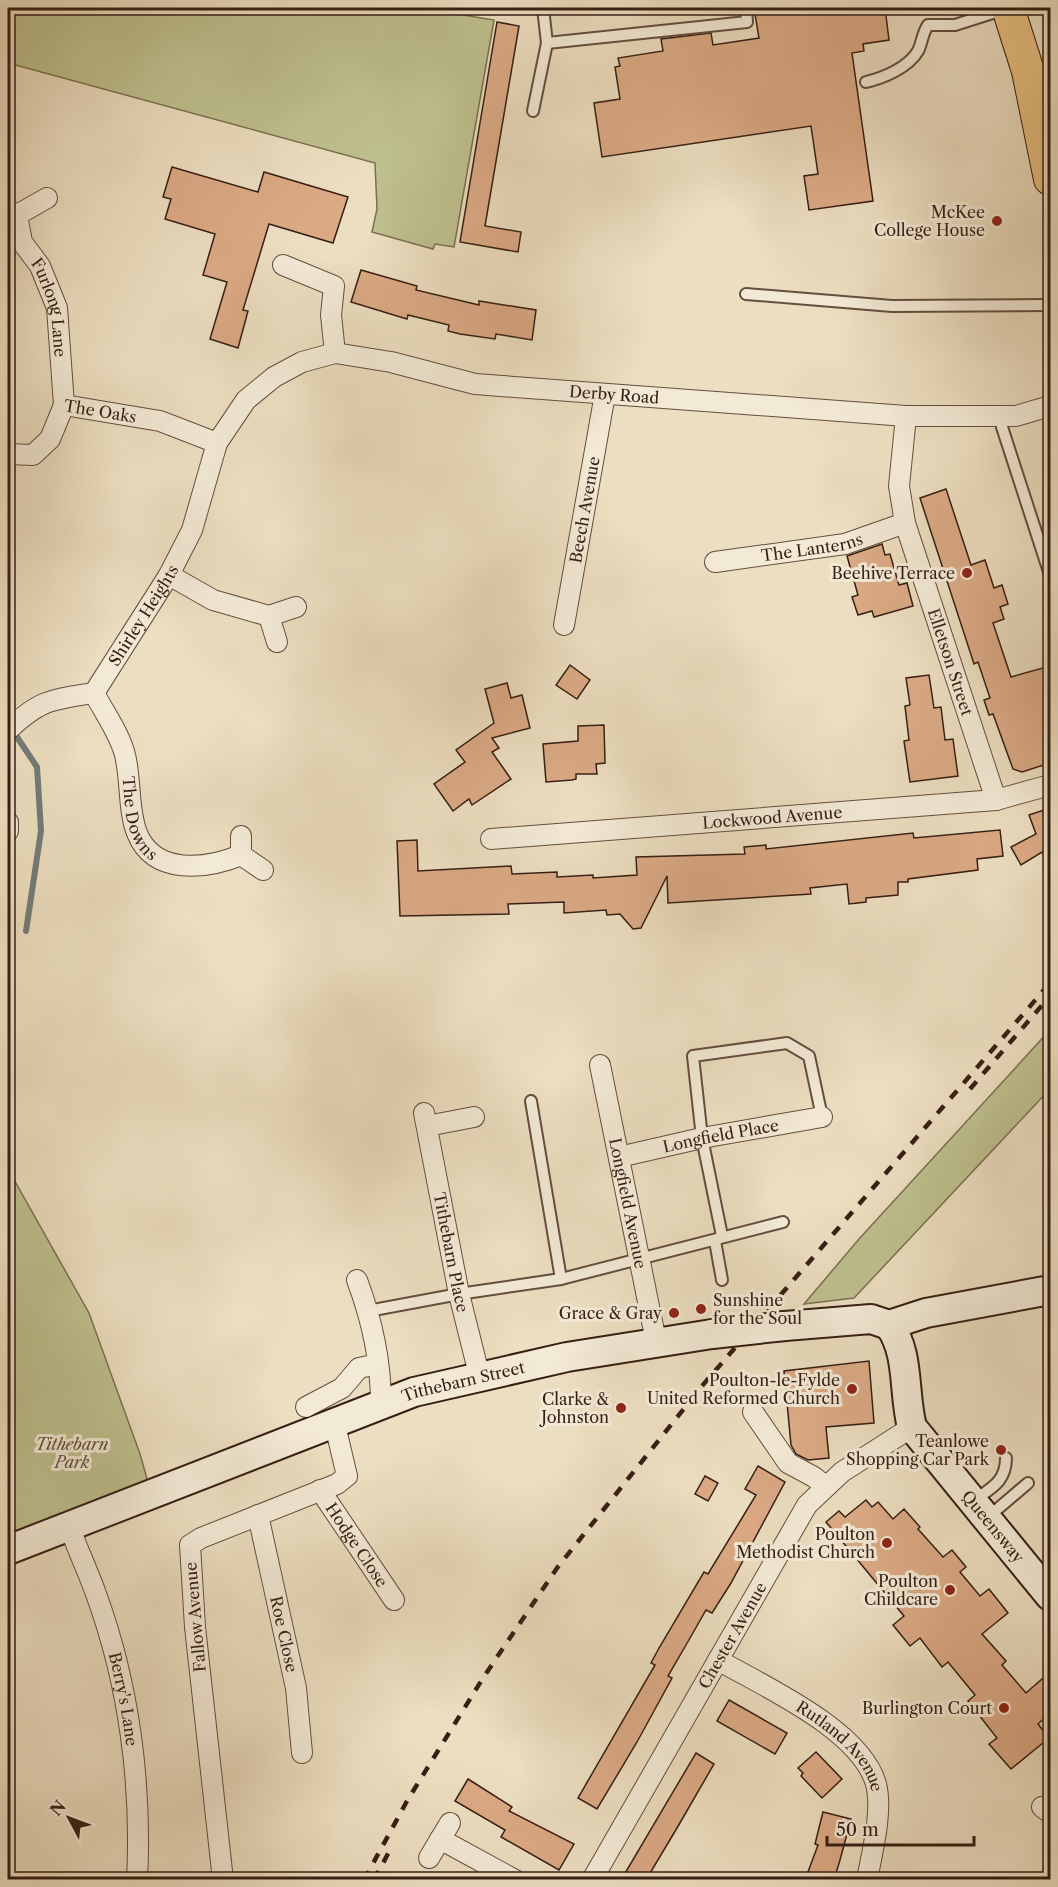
<svg xmlns="http://www.w3.org/2000/svg" width="1058" height="1887" font-family="'Libre Caslon Text',serif">
  <style>
    .green { fill: #bec08e; stroke: #7a6f51; stroke-width: 1.5 }
    .lines { fill: none; stroke-linecap: round; stroke-linejoin: round }
    .stream { stroke: #737c79; stroke-width: 6 }
    .building { fill: #dbaa85; stroke: #361e14; stroke-width: 1.5 }
    .lane-casing { stroke: #644e3f; stroke-width: 14 }
    .street-casing { stroke: #644e3f; stroke-width: 22 }
    .secondary-casing { stroke: #361e14; stroke-width: 32 }
    .primary-casing { stroke: #361e14; stroke-width: 34 }
    .lane { stroke: #f3ead6; stroke-width: 10 }
    .street { stroke: #f3ead6; stroke-width: 20 }
    .secondary { stroke: #f3ead6; stroke-width: 28 }
    .primary { stroke: #e6bf80; stroke-width: 32 }
    .rail { stroke: #361e14; stroke-width: 4.5; stroke-dasharray: 10 10; stroke-linecap: butt }
    .secondary-bridge-casing { stroke: #361e14; stroke-width: 32; stroke-linecap: butt }
    .secondary-bridge { stroke: #f3ead6; stroke-width: 28 }
    .poi-dot { fill: #8f2418; stroke: #f3ead6; stroke-width: 2 }
    .labels { text-anchor: middle; stroke-width: 6; stroke-linejoin: round; paint-order: stroke }
    .poi-label { font-size: 16px; fill: #361e14; stroke: #f3ead6; text-anchor: end }
    .street-label { font-size: 16px; fill: #361e14; stroke: #f3ead6 }
    .park-label { font-size: 16px; font-style: italic; fill: #5f4f39; stroke: #f3ead6 }
  </style>
  <rect width="100%" height="100%" fill="#ecdec0"/>
  <filter id="stains"><feTurbulence type="fractalNoise" baseFrequency=".00333" numOctaves="4"/><feColorMatrix values="0 0 0 0 .2 0 0 0 0 .09 0 0 0 0 .02 0 0 0 .5 -.17"/></filter>
  <radialGradient id="worn" r=".72"><stop offset=".6" stop-color="#630" stop-opacity="0"/><stop offset="1" stop-color="#630" stop-opacity=".3"/></radialGradient>
  <!-- green -->
  <g class="green">
    <polygon points="8,8 421,8 494,20 454,247 435,244 433,249 372,232 377,209 375,163 8,63"/>
    <polygon points="1050,1030 1050,1089 854,1298 804,1304 859,1239"/>
    <polygon points="8,1169 89,1313 140,1454 151,1493 8,1550"/>
  </g>
  <g class="lines">
    <!-- stream -->
    <polyline class="stream" points="13,731 37,767 41,831 26,931"/>
  </g>
  <!-- building -->
  <g class="building">
    <polygon points="754,8 885,8 889,40 863,44 864,51 852,53 873,201 809,210 804,176 818,174 811,126 602,157 594,103 620,99 615,67 620,66 618,58 663,51 661,39 711,33 713,45 759,38"/>
    <polygon points="497,22 519,26 485,226 521,232 518,252 460,242"/>
    <polygon points="172,167 258,192 264,172 348,197 333,243 269,224 243,310 248,311 238,348 210,339 227,282 203,275 215,234 165,219 171,199 163,197"/>
    <polygon points="361,270 417,286 416,290 479,305 479,301 536,310 532,340 496,334 495,339 460,334 448,331 449,325 408,315 407,319 351,302"/>
    <polygon points="946,489 971,565 985,560 994,588 1002,585 1008,604 1000,607 1004,619 993,623 1011,677 1050,666 1050,763 1022,772 1013,769 993,714 989,715 984,700 990,698 978,662 974,664 920,498"/>
    <polygon points="882,544 885,555 890,554 899,585 907,583 913,606 874,617 872,611 858,615 852,597 858,595 847,556"/>
    <polygon points="570,665 590,680 577,699 556,685"/>
    <polygon points="929,675 934,708 941,707 945,740 953,739 958,776 910,782 904,741 909,740 905,706 910,705 906,678"/>
    <polygon points="507,683 511,698 522,695 530,728 492,738 499,748 492,752 511,779 472,805 469,799 453,811 434,784 465,762 456,750 494,723 485,689"/>
    <polygon points="604,725 605,763 596,764 597,774 576,774 576,779 572,780 546,782 543,744 578,741 578,726"/>
    <polygon points="1050,808 1050,869 1042,852 1021,865 1011,847 1036,834 1029,815"/>
    <polygon points="1000,830 1003,856 977,859 978,870 908,879 908,882 898,882 898,895 866,898 866,902 849,904 847,884 810,888 811,894 668,903 667,876 641,928 633,929 620,914 607,915 606,910 564,913 564,902 508,904 509,914 400,916 397,841 417,840 418,871 511,866 512,874 557,872 557,877 593,875 593,878 637,875 636,857 745,854 744,847 766,845 766,849 913,833 914,838"/>
    <polygon points="869,1361 874,1423 826,1427 829,1458 808,1460 796,1454 791,1445 784,1371"/>
    <polygon points="758,1466 785,1482 731,1583 712,1613 706,1610 686,1645 668,1676 672,1678 637,1742 597,1809 578,1798 655,1665 651,1663 659,1648 704,1572 708,1574 756,1495 745,1489"/>
    <polygon points="705,1476 718,1483 708,1501 695,1494"/>
    <polygon points="866,1500 872,1507 878,1502 893,1519 904,1509 920,1527 918,1529 943,1557 952,1550 966,1567 960,1572 980,1596 989,1589 1008,1613 982,1634 1006,1661 1002,1665 1026,1693 1050,1672 1050,1713 1038,1724 1049,1738 1011,1769 989,1744 997,1738 968,1701 975,1695 948,1662 942,1667 920,1638 910,1646 893,1625 904,1616 826,1522 839,1511 845,1517"/>
    <polygon points="729,1700 787,1733 775,1754 717,1721"/>
    <polygon points="816,1752 842,1779 822,1798 801,1776 803,1773 798,1768"/>
    <polygon points="696,1753 714,1764 677,1828 646,1880 621,1880"/>
    <polygon points="468,1779 512,1807 509,1811 574,1844 559,1870 501,1837 505,1830 455,1801"/>
    <polygon points="823,1812 851,1819 840,1860 834,1880 805,1880 818,1845 815,1844"/>
  </g>
  <g class="lines">
    <!-- lane casing -->
    <g class="lane-casing">
      <g id="lane">
        <polyline points="547,43 747,22 746,8"/>
        <path d="M866 82C883 78 908 68 918 51 922 43 922 34 928 25H955L1005 9"/>
        <polyline points="533,111 547,43 543,8"/>
        <polyline points="746,294 892,306 1050,305"/>
        <polyline points="1002,415 1002,427 1050,575"/>
        <polyline points="531,1101 561,1279"/>
        <polyline points="722,1236 702,1138 693,1056 787,1043 809,1056 822,1117"/>
        <polyline points="715,1241 722,1280"/>
        <polyline points="368,1311 459,1294 561,1279 783,1222"/>
        <path d="M973 1501C991 1488 1006 1482 1006 1458"/>
        <polyline points="987,1518 1028,1483"/>
      </g>
    </g>
    <!-- street casing -->
    <g class="street-casing">
      <g id="street">
        <path id="s1" d="M8 210 17 215 22 242 40 266 57 308 64 405"/>
        <polyline points="17,215 47,198"/>
        <polyline points="283,265 334,286 331,315 335,353"/>
        <path id="s2" d="M906 416 899 486 905 523 996 800"/>
        <path id="s3" d="M8 454 33 455 50 439 64 405 160 421 217 443"/>
        <path id="s4" d="M715 562 845 544 905 523"/>
        <polyline points="169,575 213,600 269,616 296,607"/>
        <polyline points="269,616 277,642"/>
        <path id="s5" d="M564 625 605 394"/>
        <path id="s6" d="M94 693C104 712 120 734 125 755 131 778 128 811 137 833 154 876 207 869 241 855V836"/>
        <path id="s7" d="M8 730C41 699 51 700 94 693L169 575 192 530 217 443 246 400 274 377 302 362 335 353 391 362 475 384 906 416H1016L1050 406"/>
        <polyline points="8,822 8,831"/>
        <path id="s8" d="M491 839 996 800 1050 785"/>
        <polyline points="241,855 263,870"/>
        <path id="s9" d="M600 1065 656 1341"/>
        <path id="s10" d="M424 1113 459 1294 480 1378"/>
        <polyline points="427,1126 474,1117"/>
        <path id="s11" d="M619 1157 702 1138 822 1117"/>
        <path d="M357 1280C372 1320 381 1361 381 1404"/>
        <polyline points="306,1407 342,1388 359,1368 378,1364"/>
        <polyline points="753,1412 788,1463 814,1477 825,1486"/>
        <path id="s12" d="M320 1490 394 1600"/>
        <path id="s13" d="M258 1515 296 1688 302 1753"/>
        <path id="s14" d="M69 1525C77 1549 88 1571 96 1594 129 1684 142 1784 137 1880"/>
        <path id="s15" d="M718 1660C765 1687 861 1730 876 1784 883 1811 872 1853 867 1880"/>
        <polyline points="1042,1807 1050,1813"/>
        <polyline points="440,1839 515,1880"/>
        <polyline points="429,1858 450,1823"/>
        <polyline points="223,1880 195,1627 190,1545 201,1538 337,1484 347,1476 334,1421"/>
        <path id="s16" d="M592 1880 807 1505 842 1472 912 1427"/>
      </g>
    </g>
    <!-- secondary casing -->
    <g class="secondary-casing">
      <g id="secondary">
        <path id="s17" d="M889 1325C910 1353 903 1393 912 1427L1050 1596"/>
        <polyline points="785,1326 871,1319 889,1325 926,1313 1050,1290"/>
        <path id="s18" d="M8 1550 414 1392 567 1357 712 1334"/>
      </g>
    </g>
    <!-- primary casing -->
    <g class="primary-casing">
      <polyline id="primary" points="1008,8 1028,71 1050,179"/>
    </g>
    <!-- lane -->
    <use href="#lane" class="lane"/>
    <!-- street -->
    <use href="#street" class="street"/>
    <!-- secondary -->
    <use href="#secondary" class="secondary"/>
    <!-- primary -->
    <use href="#primary" class="primary"/>
    <!-- rail -->
    <g class="rail">
      <polyline points="970,1089 1050,996"/>
      <polyline points="364,1880 407,1801 483,1678 557,1568 702,1386 1050,983"/>
      <polyline points="374,1880 391,1848"/>
    </g>
    <!-- secondary-bridge casing -->
    <g class="secondary-bridge-casing">
      <polyline id="secondary-bridge" points="712,1334 785,1326"/>
    </g>
    <!-- secondary-bridge -->
    <use href="#secondary-bridge" class="secondary-bridge"/>
  </g>
  <!-- markers -->
  <g class="poi-dot">
    <circle cx="997" cy="221" r="6"/>
    <circle cx="967" cy="573" r="6"/>
    <circle cx="701" cy="1309" r="6"/>
    <circle cx="674" cy="1313" r="6"/>
    <circle cx="852" cy="1389" r="6"/>
    <circle cx="621" cy="1408" r="6"/>
    <circle cx="1001" cy="1450" r="6"/>
    <circle cx="887" cy="1543" r="6"/>
    <circle cx="950" cy="1590" r="6"/>
    <circle cx="1004" cy="1708" r="6"/>
  </g>
  <g class="labels">
    <!-- poi labels -->
    <g class="poi-label">
      <text x="985" y="218">McKee<tspan x="985" dy="18">College House</tspan></text>
      <text x="955" y="579">Beehive Terrace</text>
      <text x="713" y="1306" text-anchor="start">Sunshine<tspan x="713" dy="18">for the Soul</tspan></text>
      <text x="662" y="1319">Grace &amp; Gray</text>
      <text x="840" y="1386">Poulton-le-Fylde<tspan x="840" dy="18">United Reformed Church</tspan></text>
      <text x="609" y="1405">Clarke &amp;<tspan x="609" dy="18">Johnston</tspan></text>
      <text x="989" y="1447">Teanlowe<tspan x="989" dy="18">Shopping Car Park</tspan></text>
      <text x="875" y="1540">Poulton<tspan x="875" dy="18">Methodist Church</tspan></text>
      <text x="938" y="1587">Poulton<tspan x="938" dy="18">Childcare</tspan></text>
      <text x="992" y="1714">Burlington Court</text>
    </g>
    <!-- street labels -->
    <g class="street-label">
      <text dy="6" stroke="none"><textPath href="#s1" startOffset="111">Furlong Lane</textPath></text>
      <text dy="6" stroke="none"><textPath href="#s7" startOffset="814">Derby Road</textPath></text>
      <text dy="6" stroke="none"><textPath href="#s3" startOffset="122">The Oaks</textPath></text>
      <text dy="6" stroke="none"><textPath href="#s5" startOffset="117">Beech Avenue</textPath></text>
      <text dy="6" stroke="none"><textPath href="#s4" startOffset="98">The Lanterns</textPath></text>
      <text dy="6" stroke="none"><textPath href="#s7" startOffset="188">Shirley Heights</textPath></text>
      <text dy="6" stroke="none"><textPath href="#s2" startOffset="254">Elletson Street</textPath></text>
      <text dy="6" stroke="none"><textPath href="#s6" startOffset="135">The Downs</textPath></text>
      <text dy="6" stroke="none"><textPath href="#s8" startOffset="282">Lockwood Avenue</textPath></text>
      <text dy="6" stroke="none"><textPath href="#s11" startOffset="104">Longfield Place</textPath></text>
      <text dy="6" stroke="none"><textPath href="#s9" startOffset="141">Longfield Avenue</textPath></text>
      <text dy="6" stroke="none"><textPath href="#s10" startOffset="142">Tithebarn Place</textPath></text>
      <text dy="6" stroke="none"><textPath href="#s18" startOffset="486">Tithebarn Street</textPath></text>
      <text dy="6" stroke="none"><textPath href="#s17" startOffset="234">Queensway</textPath></text>
      <text dy="6" stroke="none"><textPath href="#s12" startOffset="66">Hodge Close</textPath></text>
      <text transform="translate(195 1617) rotate(-95)" y="6">Fallow Avenue</text>
      <text dy="6" stroke="none"><textPath href="#s13" startOffset="122">Roe Close</textPath></text>
      <text dy="6" stroke="none"><textPath href="#s16" startOffset="282">Chester Avenue</textPath></text>
      <text dy="6" stroke="none"><textPath href="#s14" startOffset="183">Berry's Lane</textPath></text>
      <text dy="6" stroke="none"><textPath href="#s15" startOffset="152">Rutland Avenue</textPath></text>
    </g>
    <!-- park labels -->
    <g class="park-label">
      <text x="72" y="1450">Tithebarn<tspan x="72" dy="18">Park</tspan></text>
    </g>
  </g>
  <!-- margin -->
  <rect width="1058" height="1887" fill="none" stroke="#ecdec0" stroke-width="30"/>
  <rect x="9" y="9" width="1040" height="1869" fill="none" stroke="#361e14" stroke-width="3"/>
  <rect x="15" y="15" width="1028" height="1857" fill="none" stroke="#361e14" stroke-width="1.5"/>
  <!-- north arrow -->
  <g transform="translate(69 1818) rotate(311)" stroke="#f3ead6" stroke-width="4.5" paint-order="stroke">
  <path d="M0-4.5L10 22L0 15L-10 22Z" fill="#361e14"/>
  <text y="-9" font-size="16" font-weight="bold" text-anchor="middle" fill="#361e14">N</text>
  </g>
  <!-- scale -->
  <path d="M827 1836v9h147v-9" fill="none" stroke="#361e14" stroke-width="3"/>
  <text x="836" y="1836" font-size="18" fill="#361e14" stroke="#f3ead6" stroke-width="4.5" paint-order="stroke">50 m</text>
  <rect width="100%" height="100%" filter="url(#stains)"/>
  <rect width="100%" height="100%" fill="url(#worn)"/>
</svg>
